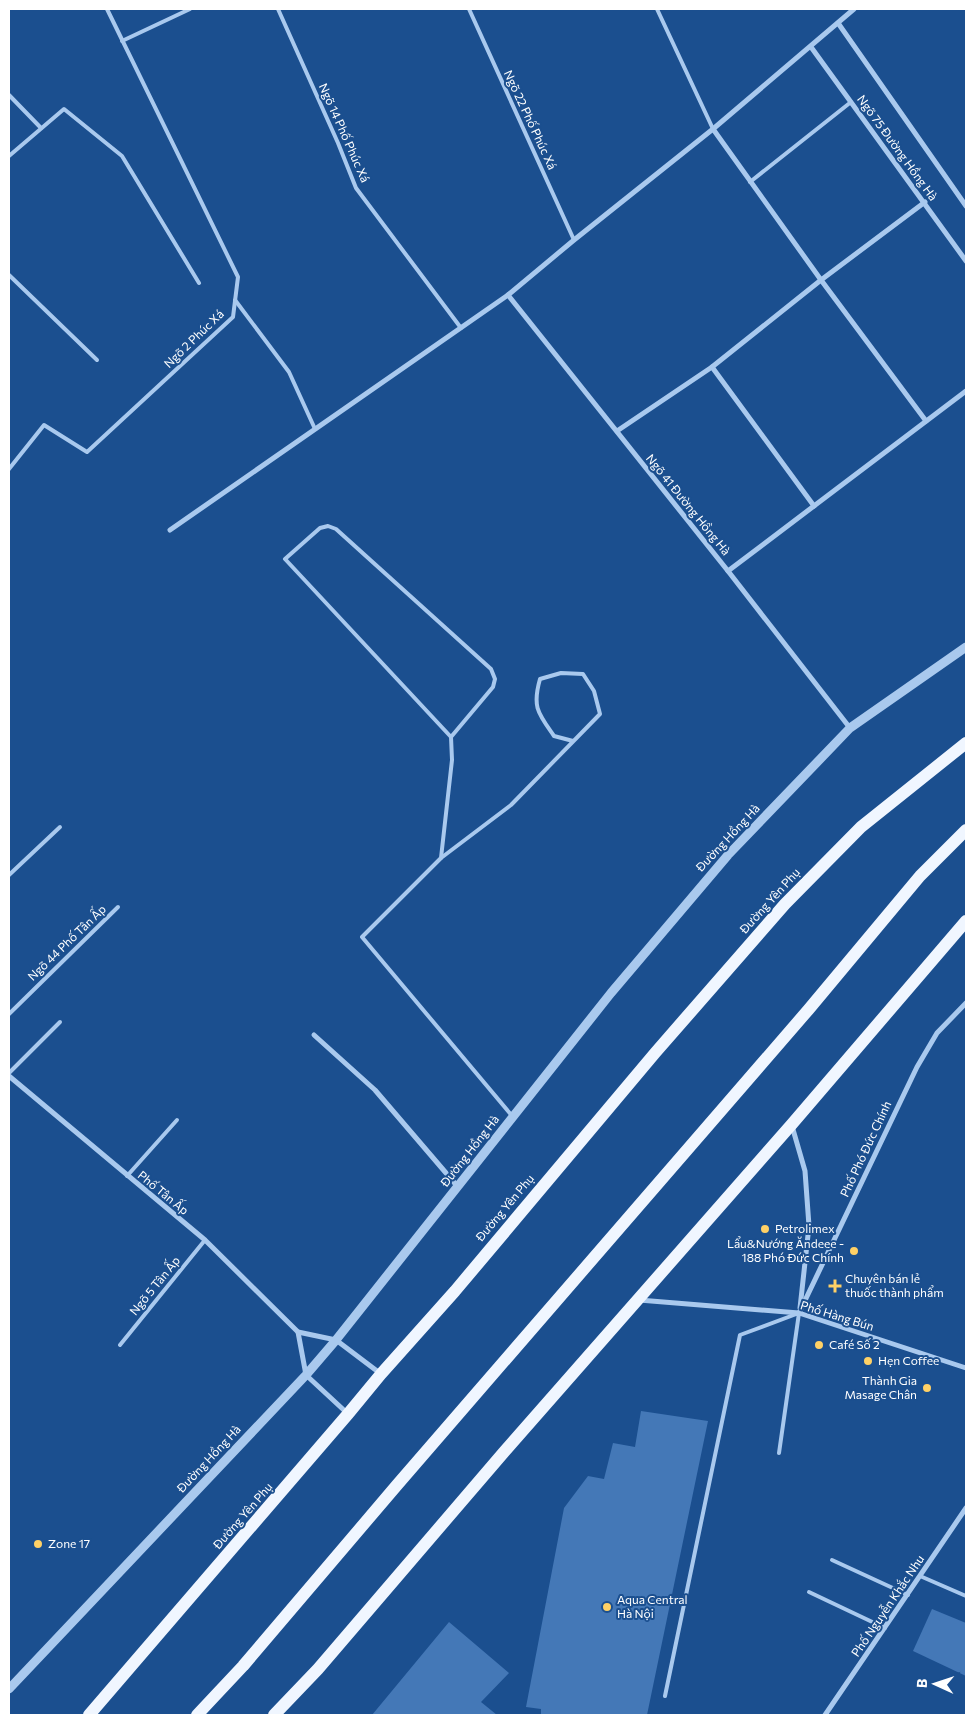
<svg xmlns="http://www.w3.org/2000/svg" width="975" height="1724" font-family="Commissioner,sans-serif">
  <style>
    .building { fill: #4478b7 }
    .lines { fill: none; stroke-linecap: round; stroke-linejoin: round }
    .service { stroke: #a9c9ee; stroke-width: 4 }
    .minor { stroke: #a9c9ee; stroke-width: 5 }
    .tertiary { stroke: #a9c9ee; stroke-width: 9 }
    .primary { stroke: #f0f6ff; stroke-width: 12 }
    .poi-dot { fill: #ffd166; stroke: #1b4f8f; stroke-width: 2 }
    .labels { text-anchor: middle; stroke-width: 4; stroke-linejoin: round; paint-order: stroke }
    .street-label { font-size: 12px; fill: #fff; stroke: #1b4f8f }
    .poi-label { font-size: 12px; fill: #fff; stroke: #1b4f8f; text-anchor: start }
  </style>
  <rect width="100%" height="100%" fill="#1b4f8f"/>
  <!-- building -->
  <g class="building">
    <polygon points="641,1411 708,1421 647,1715 541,1715 541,1709 526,1707 564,1508 588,1476 604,1479 613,1443 635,1447"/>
    <polygon points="932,1609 966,1623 966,1676 913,1651"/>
    <polygon points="449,1622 509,1673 481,1702 497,1715 372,1715"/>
  </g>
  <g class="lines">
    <!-- service -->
    <g class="service">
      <polyline points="278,9 338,143 356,188 461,328"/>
      <polyline points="469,9 574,240"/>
      <polyline points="657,9 713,129"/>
      <polyline points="122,41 190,9"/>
      <polyline points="9,95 41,128"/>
      <polyline points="9,156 64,109 122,156 199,283"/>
      <polyline points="750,182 851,102"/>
      <polyline points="9,275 97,360"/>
      <polyline points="235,300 289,372 315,429"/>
      <polyline points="9,469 44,425 87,452 233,317 238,277 107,9"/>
      <polyline points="451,737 493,687 495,679 491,669 336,529 328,526 320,528 285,559 451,737 452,760 441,858 362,937 513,1117"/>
      <path d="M441 858 511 805 600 714 594 691 583 674 561 673 540 679C532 707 538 713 554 736L573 741"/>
      <polyline points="9,875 60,827"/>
      <polyline points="9,1014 118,907"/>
      <polyline points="9,1073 60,1022"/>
      <polyline points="127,1176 177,1120"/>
      <polyline points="120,1345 205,1240"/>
      <polyline points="832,1560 908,1595"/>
      <polyline points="920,1576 966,1596"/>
      <polyline points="809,1592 885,1628"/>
      <polyline points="665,1696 740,1335 799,1313 779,1453"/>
    </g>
    <!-- minor -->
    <g class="minor">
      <polyline points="838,23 966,206"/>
      <polyline points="811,47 966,261"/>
      <polyline points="713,129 821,280 926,421"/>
      <polyline points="508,295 728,571 850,728"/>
      <polyline points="712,367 814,506"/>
      <polyline points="617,431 712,367 821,280 925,202"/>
      <polyline points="170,530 508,295 574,240 713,129 854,9"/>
      <polyline points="728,571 966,391"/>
      <polyline points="314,1035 375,1090 458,1187"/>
      <polyline points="9,1076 205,1240 298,1332 336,1340 381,1374"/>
      <polyline points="792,1126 805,1171 809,1226 800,1308"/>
      <polyline points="639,1300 799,1313 966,1368"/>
      <polyline points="799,1313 917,1067 937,1033 966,1003"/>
      <polyline points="298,1332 306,1375 347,1413"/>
      <polyline points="825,1715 966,1508"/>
    </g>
    <!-- tertiary -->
    <polyline class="tertiary" points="9,1689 306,1375 336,1340 611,993 728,855 850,728 966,647"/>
    <!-- primary -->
    <g class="primary">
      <polyline points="89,1715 348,1414 381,1374 455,1291 655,1053 785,904 861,827 966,743"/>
      <polyline points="197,1715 243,1666 397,1485 809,1009 920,876 966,830"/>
      <polyline points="274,1715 318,1669 504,1452 792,1124 966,921"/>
    </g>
  </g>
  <!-- markers -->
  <g class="poi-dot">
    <circle cx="765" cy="1229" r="5"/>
    <circle cx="854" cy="1251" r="5"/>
    <path d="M832.5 1278.5h5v5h5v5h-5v5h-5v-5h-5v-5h5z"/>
    <circle cx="819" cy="1345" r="5"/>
    <circle cx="868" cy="1361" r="5"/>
    <circle cx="927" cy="1388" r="5"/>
    <circle cx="38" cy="1544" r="5"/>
    <circle cx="607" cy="1607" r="5"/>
  </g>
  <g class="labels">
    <!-- street labels -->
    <g class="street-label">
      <text transform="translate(530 120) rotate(65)" y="4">Ngõ 22 Phố Phúc Xá</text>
      <text transform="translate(344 133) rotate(66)" y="4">Ngõ 14 Phố Phúc Xá</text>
      <text transform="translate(897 148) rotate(54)" y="4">Ngõ 75 Đường Hồng Hà</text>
      <text transform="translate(194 339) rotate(-44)" y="4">Ngõ 2 Phúc Xá</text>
      <text transform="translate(688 505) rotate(51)" y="4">Ngõ 41 Đường Hồng Hà</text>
      <text transform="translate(728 838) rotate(-47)" y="4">Đường Hồng Hà</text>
      <text transform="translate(770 901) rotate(-48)" y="4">Đường Yên Phụ</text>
      <text transform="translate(67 943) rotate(-44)" y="4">Ngõ 44 Phố Tân Ấp</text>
      <text transform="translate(866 1149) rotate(-65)" y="4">Phố Phó Đức Chính</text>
      <text transform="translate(470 1151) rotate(-52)" y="4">Đường Hồng Hà</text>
      <text transform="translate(163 1193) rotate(39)" y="4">Phố Tân Ấp</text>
      <text transform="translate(505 1208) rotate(-50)" y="4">Đường Yên Phụ</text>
      <text transform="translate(155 1286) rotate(-51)" y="4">Ngõ 5 Tân Ấp</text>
      <text transform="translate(837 1316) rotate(17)" y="4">Phố Hàng Bún</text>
      <text transform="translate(209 1459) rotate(-47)" y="4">Đường Hồng Hà</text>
      <text transform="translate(243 1516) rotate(-49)" y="4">Đường Yên Phụ</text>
      <text transform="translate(888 1606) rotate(-56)" y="4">Phố Nguyễn Khắc Nhu</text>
    </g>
    <!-- poi labels -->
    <g class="poi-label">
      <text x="775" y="1233">Petrolimex</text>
      <text x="844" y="1248" text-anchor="end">Lẩu&amp;Nướng Ăndeee -<tspan x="844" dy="14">188 Phó Đức Chính</tspan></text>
      <text x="845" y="1283">Chuyên bán lẻ<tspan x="845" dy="14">thuốc thành phẩm</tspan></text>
      <text x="829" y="1349">Café Số 2</text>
      <text x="878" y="1365">Hẹn Coffee</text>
      <text x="917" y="1385" text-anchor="end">Thành Gia<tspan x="917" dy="14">Masage Chân</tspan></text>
      <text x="48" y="1548">Zone 17</text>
      <text x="617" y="1604">Aqua Central<tspan x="617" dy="14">Hà Nội</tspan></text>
    </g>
  </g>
  <!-- border -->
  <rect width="975" height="1724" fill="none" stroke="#ffffff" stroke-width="20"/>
  <!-- north arrow -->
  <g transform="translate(935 1684) rotate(273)" stroke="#1b4f8f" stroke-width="4" paint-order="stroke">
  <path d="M0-4L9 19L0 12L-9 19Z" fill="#ffffff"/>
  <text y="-8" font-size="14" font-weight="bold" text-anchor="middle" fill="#ffffff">B</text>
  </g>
</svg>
